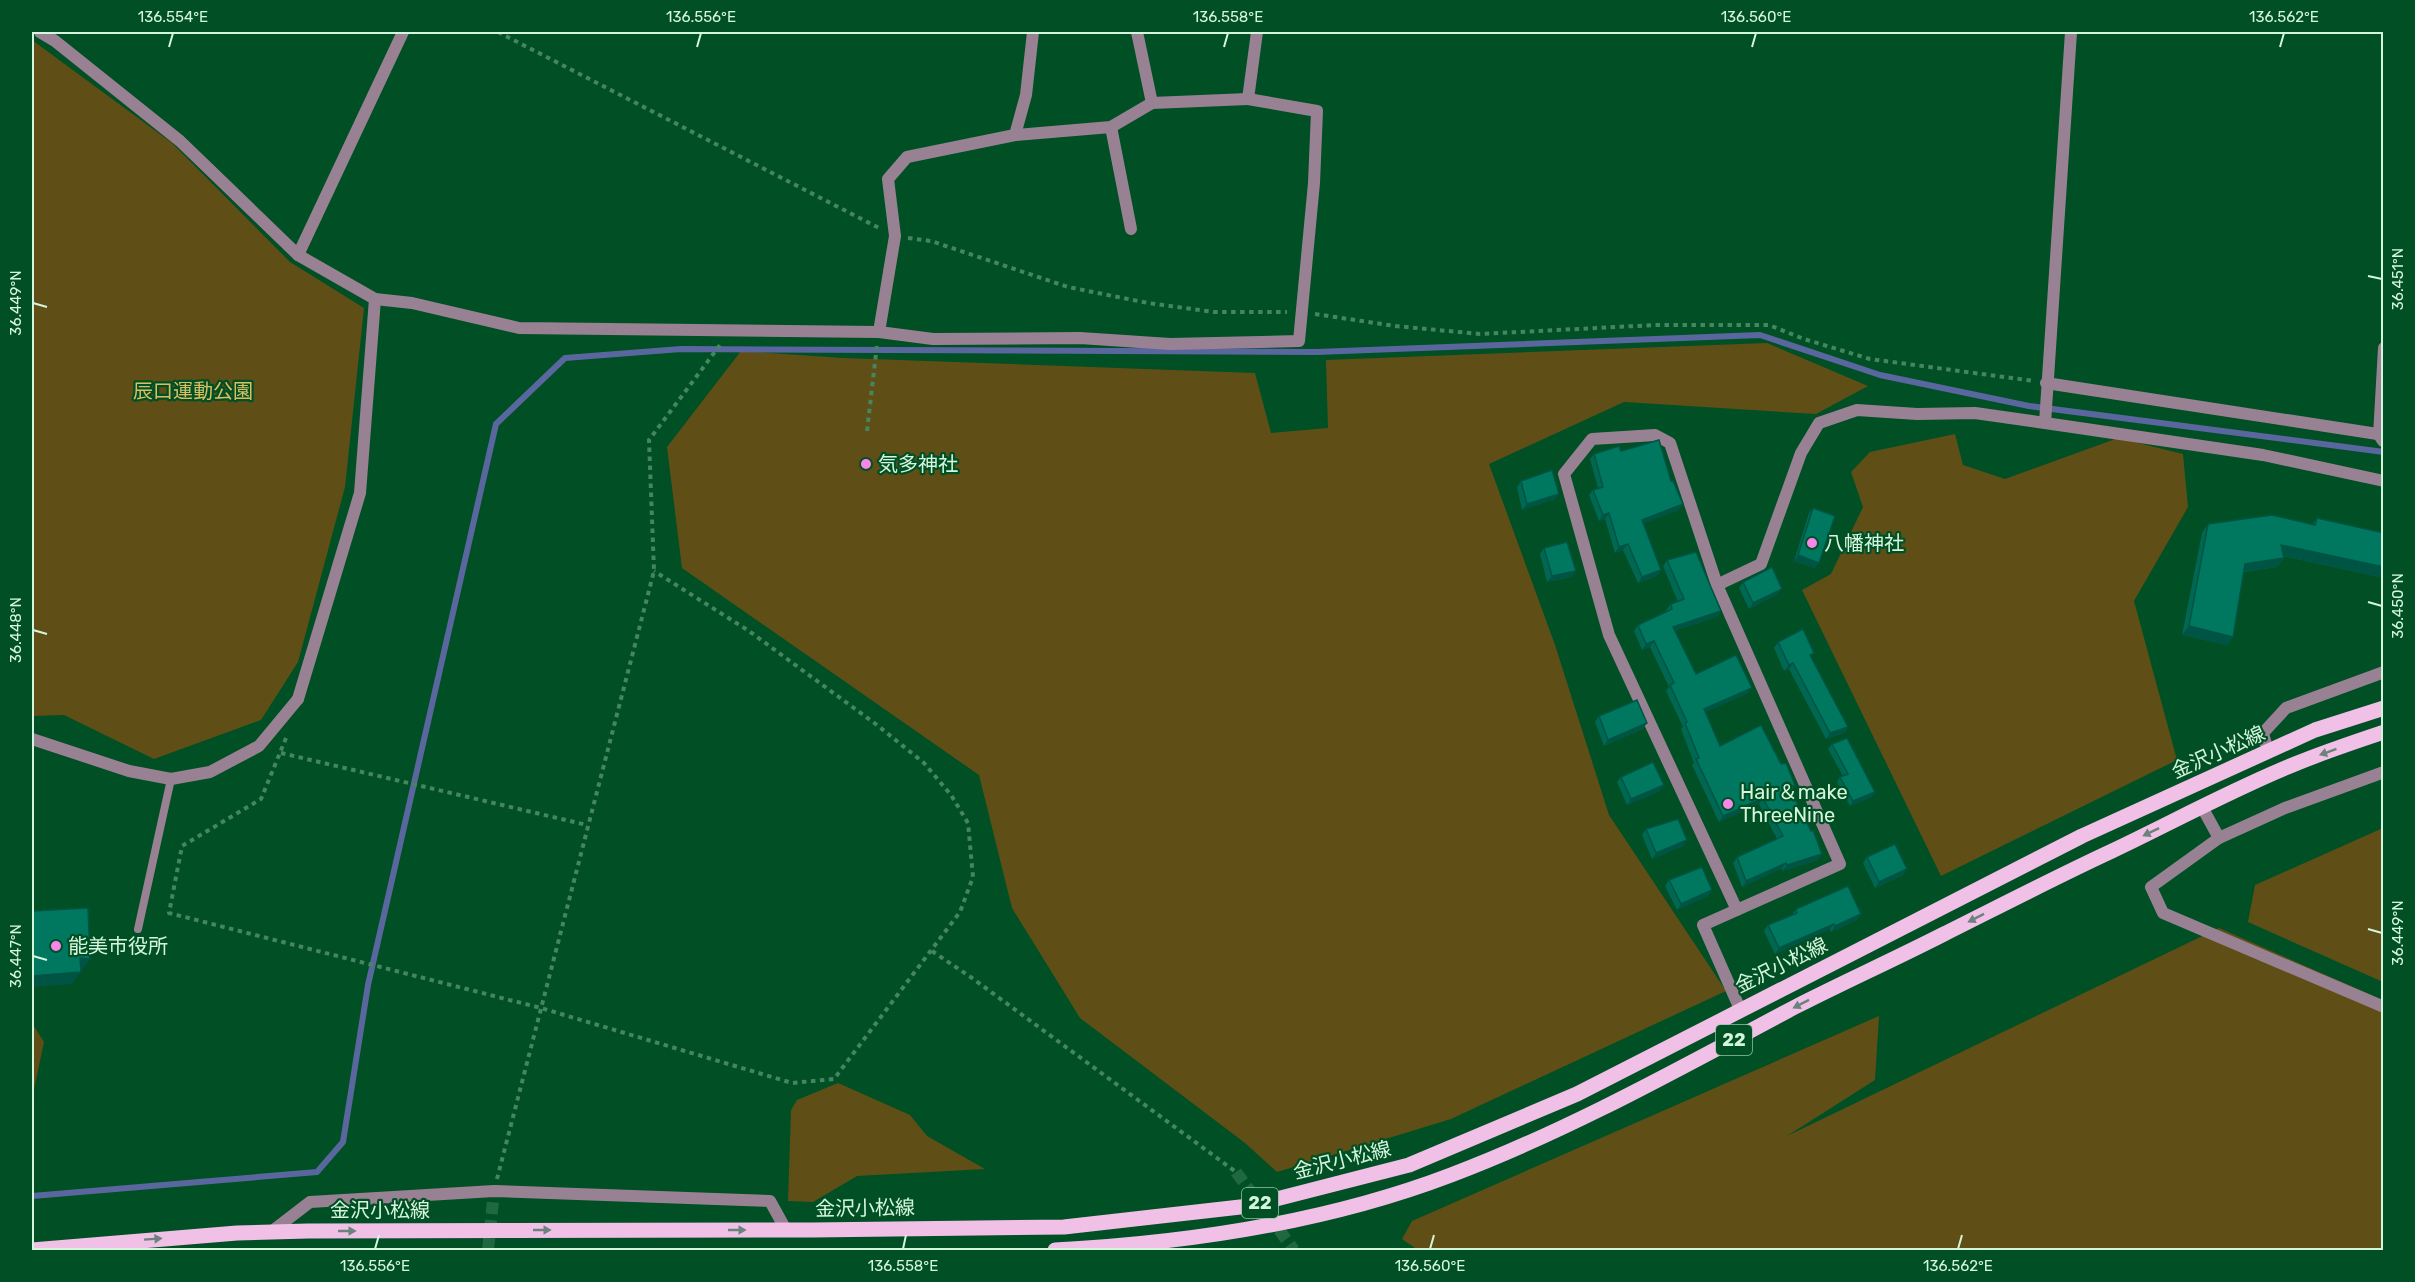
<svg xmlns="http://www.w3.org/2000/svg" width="2415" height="1282" font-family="Rubik,'Noto Sans JP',sans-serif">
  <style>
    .green { fill: #5f4f16 }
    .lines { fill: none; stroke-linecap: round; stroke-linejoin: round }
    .stream { stroke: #5a679e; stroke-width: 6 }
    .minor-tunnel { stroke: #206840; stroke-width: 12; stroke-dasharray: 12 6; stroke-linecap: butt }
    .path { stroke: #458661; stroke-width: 4; stroke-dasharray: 4.5 4.5; stroke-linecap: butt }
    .service { stroke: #998194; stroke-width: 8 }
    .minor { stroke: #998194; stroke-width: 12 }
    .tertiary { stroke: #998194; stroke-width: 12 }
    .primary { stroke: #f1c0e7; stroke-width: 15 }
    .wall { fill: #006753 }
    .shaded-wall { fill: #005443 }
    .building { fill: #007860; stroke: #005443; stroke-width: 1.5 }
    .oneway { fill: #6c827c }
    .ticks { fill: none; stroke: #d4f6dc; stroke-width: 2 }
    .poi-dot { fill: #f987e9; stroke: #004f25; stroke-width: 2 }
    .labels { text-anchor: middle; stroke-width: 4.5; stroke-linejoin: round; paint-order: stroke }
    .shield { fill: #004f25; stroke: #94c4a5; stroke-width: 1.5 }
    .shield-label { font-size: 18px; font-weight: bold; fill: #d4f6dc }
    .park-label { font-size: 20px; fill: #dbbe60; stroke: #004f25 }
    .poi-label { font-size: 20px; fill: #d4f6dc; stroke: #004f25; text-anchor: start }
    .street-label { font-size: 20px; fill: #d4f6dc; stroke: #004f25 }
    .neatline { fill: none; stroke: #d4f6dc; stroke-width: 2 }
    .ticks-label { font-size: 15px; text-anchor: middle; fill: #d4f6dc }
  </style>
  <rect width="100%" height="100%" fill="#004f25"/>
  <!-- green -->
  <g class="green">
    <polygon points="32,40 172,143 290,262 364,308 345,487 298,662 261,720 154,759 64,715 32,716"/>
    <polygon points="1767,343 1868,386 1816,414 1624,402 1489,464 1555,645 1609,815 1726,991 1451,1119 1277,1172 1245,1143 1080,1018 1012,908 979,775 682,568 667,447 741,351 843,358 1255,373 1271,433 1328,428 1326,360"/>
    <polygon points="1955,434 1963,465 2005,479 2118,438 2183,454 2188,507 2134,601 2177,760 1941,876 1802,590 1831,574 1863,507 1851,472 1870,452"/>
    <polygon points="2383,828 2383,982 2248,922 2255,885"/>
    <polygon points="2219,928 2383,1000 2383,1250 1418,1250 1402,1239 1412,1221 1879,1016 1875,1080 1787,1136"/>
    <polygon points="32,1023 44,1042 32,1099"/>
    <polygon points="838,1083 910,1115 927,1136 985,1169 857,1176 813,1202 788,1201 791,1110 797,1100"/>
  </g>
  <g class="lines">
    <!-- stream -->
    <polyline class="stream" points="32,1196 317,1172 343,1142 368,985 496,424 565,358 681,349 1316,352 1760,335 1880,375 2029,406 2384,452"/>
    <!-- minor-tunnel -->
    <g class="minor-tunnel">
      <polyline points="1236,1172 1294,1250"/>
      <polyline points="488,1250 494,1191"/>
    </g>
    <!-- path -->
    <g class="path">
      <polyline points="498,32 879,228"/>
      <polyline points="908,238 931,241 1068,287 1148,303 1214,312 1287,312"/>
      <polyline points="1315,314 1395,326 1480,334 1655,325 1769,325 1804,339 1870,359 2034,381"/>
      <polyline points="867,431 877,345"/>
      <polyline points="286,738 261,799 182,846 169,913 541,1008 792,1083 834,1079 960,912 973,877 968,823 951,795 924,763 877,725 749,631 654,571"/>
      <polyline points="281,753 587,825"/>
      <polyline points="932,951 972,978 1236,1172"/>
      <polyline points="497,1179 654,571 649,440 720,345"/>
    </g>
    <!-- service -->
    <polyline class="service" points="138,929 171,779"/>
    <!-- minor -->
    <g class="minor">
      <polyline points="40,32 55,41 180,141 298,255 375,299 360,493 298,699"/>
      <polyline points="1137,32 1152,103"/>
      <polyline points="1111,127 1131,229"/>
      <polyline points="1015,135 1111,127 1152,103 1248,99"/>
      <polyline points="298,255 403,32"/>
      <polyline points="375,299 412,303 519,328 879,332 933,339 1080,338 1170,344 1299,341 1314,183 1317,111 1248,99 1257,32"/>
      <polyline points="879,332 895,236 888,179 907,157 1015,135 1026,95 1033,32"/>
      <polyline points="2046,383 2384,435"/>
      <polyline points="2045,423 2263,455 2384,481"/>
      <polyline points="2383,441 2379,435 2384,348"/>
      <polyline points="1717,585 1761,564 1801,453 1819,423 1857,410 1917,414 1975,413 2045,423 2071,32"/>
      <polyline points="2268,752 2263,733 2286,708 2384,672"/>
      <polyline points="2384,772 2285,808 2219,838 2151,887 2163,913 2384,1007"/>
      <polyline points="2202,807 2219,838"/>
      <polyline points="1737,910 1609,635 1564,474 1592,439 1655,435 1670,443 1717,585 1840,864 1703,925 1740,1009"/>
      <polyline points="271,1232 310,1202 494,1191 770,1201 786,1230"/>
    </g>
    <!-- tertiary -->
    <polyline class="tertiary" points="32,739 129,771 171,779 210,772 259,746 298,699"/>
    <!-- primary -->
    <g class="primary">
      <polyline points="32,1250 237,1233 308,1231 812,1230 1064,1227 1249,1206 1409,1165 1577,1094 2082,836 2315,730 2384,708"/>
      <path d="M1055 1250C1189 1243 1325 1223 1451 1175 1570 1130 1682 1067 1795 1007 1844 982 1895 959 1944 934 2000 906 2056 877 2112 851 2173 822 2233 789 2295 764 2324 752 2354 742 2384 732"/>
    </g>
  </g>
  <!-- wall -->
  <g class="wall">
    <polygon points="1621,451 1679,510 1644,523 1657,576 1638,583 1623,550 1615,553 1605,519 1599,521 1589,495 1593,490 1598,488 1590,459 1594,454"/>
    <polygon points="1521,481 1559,494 1555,499 1522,510 1517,487"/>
    <polygon points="1813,508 1815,568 1794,561 1809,513"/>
    <polygon points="2317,518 2384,533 2384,578 2283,556 2284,558 2277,567 2244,572 2227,645 2182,635 2202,533 2208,524 2312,525"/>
    <polygon points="1544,548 1572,577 1547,582 1540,554"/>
    <polygon points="1667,560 1721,611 1717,617 1674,631 1696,674 1748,693 1706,712 1720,746 1781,764 1795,785 1791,791 1822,854 1818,860 1782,871 1782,868 1742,887 1733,863 1737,857 1777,839 1759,804 1719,822 1692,765 1694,763 1681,729 1683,727 1666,691 1669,687 1650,647 1642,650 1634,631 1638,625 1667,611 1666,610 1671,604 1678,602 1663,566"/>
    <polygon points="1743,582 1778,594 1749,609 1739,588"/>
    <polygon points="1778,642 1811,657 1848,727 1844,733 1826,739 1789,669 1784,671 1774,648"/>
    <polygon points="1599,716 1643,729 1604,746 1595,722"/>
    <polygon points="1832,744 1872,797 1850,806 1837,782 1840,777 1843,776 1828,749"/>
    <polygon points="1621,777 1660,791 1627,805 1617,782"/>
    <polygon points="1646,829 1683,846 1652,859 1642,835"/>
    <polygon points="1867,857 1907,869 1903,875 1875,888 1863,863"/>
    <polygon points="1669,880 1712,890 1708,896 1677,910 1665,886"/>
    <polygon points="1796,909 1857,920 1831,932 1830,929 1775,954 1764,931 1768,925 1792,915"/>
  </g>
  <!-- shaded-wall -->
  <g class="shaded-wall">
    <polygon points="1559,494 1555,499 1522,510 1527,504"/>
    <polygon points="1683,504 1679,510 1638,526 1642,520"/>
    <polygon points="1609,513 1605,519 1599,521 1603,515"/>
    <polygon points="1628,544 1623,550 1615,553 1619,547"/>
    <polygon points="2281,545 2384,567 2384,578 2275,554"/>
    <polygon points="1798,555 1819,563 1815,568 1794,561"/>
    <polygon points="2284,558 2277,567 2239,572 2245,564"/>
    <polygon points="1661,570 1657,576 1638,583 1642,577"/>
    <polygon points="1576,571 1572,577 1547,582 1552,576"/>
    <polygon points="1782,589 1778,594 1749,609 1753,603"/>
    <polygon points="1721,611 1717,617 1668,633 1673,627"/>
    <polygon points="2189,626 2233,637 2227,645 2182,635"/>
    <polygon points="1654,641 1650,647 1642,650 1646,644"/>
    <polygon points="1793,663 1789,669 1784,671 1789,665"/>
    <polygon points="1752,688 1748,693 1700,715 1704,709"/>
    <polygon points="1647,723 1643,729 1604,746 1608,740"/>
    <polygon points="1848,727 1844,733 1826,739 1830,733"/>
    <polygon points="1664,785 1660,791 1627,805 1631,799"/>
    <polygon points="1875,792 1872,797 1850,806 1853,801"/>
    <polygon points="1763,798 1759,804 1719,822 1723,816"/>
    <polygon points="1687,840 1683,846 1652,859 1656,853"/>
    <polygon points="1822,854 1818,860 1782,871 1787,865"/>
    <polygon points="1786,863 1782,868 1742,887 1746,881"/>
    <polygon points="1907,869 1903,875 1875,888 1879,882"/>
    <polygon points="1712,890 1708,896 1677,910 1681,904"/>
    <polygon points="1861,914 1857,920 1831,932 1835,926"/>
    <polygon points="1834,924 1830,929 1775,954 1779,948"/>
    <polygon points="80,958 90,959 82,970 72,970"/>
    <polygon points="81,972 72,984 32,987 32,976"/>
  </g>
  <!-- building -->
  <g class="building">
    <polygon points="1659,440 1671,481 1673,481 1683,504 1642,520 1661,570 1642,577 1628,544 1619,547 1609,513 1603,515 1593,490 1603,487 1594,454 1619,446 1621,451"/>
    <polygon points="1552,470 1559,494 1527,504 1521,481"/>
    <polygon points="1813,508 1835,516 1819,563 1798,555"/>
    <polygon points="2272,515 2315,525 2317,518 2384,533 2384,567 2281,545 2284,558 2245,564 2233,637 2189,626 2208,524"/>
    <polygon points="1567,542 1576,571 1552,576 1544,548"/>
    <polygon points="1696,552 1721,611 1673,627 1696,674 1736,655 1752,688 1704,709 1720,746 1761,725 1781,764 1786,763 1795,785 1789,787 1811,831 1813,830 1822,854 1787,865 1786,863 1746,881 1737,857 1783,836 1763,798 1723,816 1696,759 1699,758 1685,723 1687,722 1670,685 1674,683 1654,641 1646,644 1638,625 1672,609 1671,604 1684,599 1667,560"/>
    <polygon points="1772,567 1782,589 1753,603 1743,582"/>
    <polygon points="1803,629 1814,653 1810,655 1848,727 1830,733 1793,663 1789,665 1778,642"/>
    <polygon points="1637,700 1647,723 1608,740 1599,716"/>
    <polygon points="1847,738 1875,792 1853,801 1840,777 1848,774 1832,744"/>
    <polygon points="1653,762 1664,785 1631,799 1621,777"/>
    <polygon points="1678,819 1687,840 1656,853 1646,829"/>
    <polygon points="1895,844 1907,869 1879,882 1867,857"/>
    <polygon points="1702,867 1712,890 1681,904 1669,880"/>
    <polygon points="1848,886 1861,914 1835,926 1834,924 1779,948 1768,925 1797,913 1796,909"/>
    <polygon points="88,908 90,959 80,958 81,972 32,976 32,911"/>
  </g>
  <!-- one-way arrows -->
  <defs><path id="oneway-solid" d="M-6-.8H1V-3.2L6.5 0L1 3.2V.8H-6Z" transform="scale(1.5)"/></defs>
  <g class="oneway">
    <use href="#oneway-solid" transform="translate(2328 752) rotate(160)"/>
    <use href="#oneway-solid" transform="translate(2151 832) rotate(154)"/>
    <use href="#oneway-solid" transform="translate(1976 918) rotate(153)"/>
    <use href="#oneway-solid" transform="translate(1801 1004) rotate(153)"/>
    <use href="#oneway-solid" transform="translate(542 1230)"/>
    <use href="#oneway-solid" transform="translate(737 1230)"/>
    <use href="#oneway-solid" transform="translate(347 1231)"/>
    <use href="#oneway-solid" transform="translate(153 1239) rotate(-4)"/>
  </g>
  <!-- ticks -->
  <path class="ticks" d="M169 47 173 33M697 47 701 33M1224 47 1228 33M1752 47 1756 33M2280 47 2284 33M2368 276 2382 279M33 303 47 307M2368 602 2382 606M33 630 47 634M2368 929 2382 933M33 956 47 960M375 1249 379 1235M903 1249 906 1235M1430 1249 1434 1235M1958 1249 1962 1235"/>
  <!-- markers -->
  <g class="poi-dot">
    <circle cx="866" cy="464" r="6"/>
    <circle cx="1812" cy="543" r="6"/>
    <circle cx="1728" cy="804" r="6"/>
    <circle cx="56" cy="946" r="6"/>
  </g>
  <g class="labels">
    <!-- shield labels -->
    <g class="shield">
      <rect x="1716" y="1025" width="36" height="30" rx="4.5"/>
      <rect x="1242" y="1188" width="36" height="30" rx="4.5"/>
    </g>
    <g class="shield-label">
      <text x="1734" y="1046">22</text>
      <text x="1260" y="1209">22</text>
    </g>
    <!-- park labels -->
    <g class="park-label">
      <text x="193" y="398">辰口運動公園</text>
    </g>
    <!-- poi labels -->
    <g class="poi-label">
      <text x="878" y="471">気多神社</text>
      <text x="1824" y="550">八幡神社</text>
      <text x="1740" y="799">Hair＆make<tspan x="1740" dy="23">ThreeNine</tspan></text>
      <text x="68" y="953">能美市役所</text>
    </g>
    <!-- street labels -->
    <g class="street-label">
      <text transform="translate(2218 752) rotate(-24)" y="7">金沢小松線</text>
      <text transform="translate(1781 965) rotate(-26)" y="7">金沢小松線</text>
      <text transform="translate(1342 1160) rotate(-14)" y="7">金沢小松線</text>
      <text transform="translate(865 1208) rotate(-1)" y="7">金沢小松線</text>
      <text x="380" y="1217">金沢小松線</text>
    </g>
  </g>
  <!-- border -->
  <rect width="2415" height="1282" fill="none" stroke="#004f25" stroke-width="66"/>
  <rect x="33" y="33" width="2349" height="1216" class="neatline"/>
  <g class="ticks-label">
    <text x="173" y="22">136.554°E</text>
    <text x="701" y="22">136.556°E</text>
    <text x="1228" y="22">136.558°E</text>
    <text x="1756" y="22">136.560°E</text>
    <text x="2284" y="22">136.562°E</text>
    <text transform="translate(2398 279) rotate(-90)" y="5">36.451°N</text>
    <text transform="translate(16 303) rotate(-90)" y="5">36.449°N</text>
    <text transform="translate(2398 606) rotate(-90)" y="5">36.450°N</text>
    <text transform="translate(16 630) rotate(-90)" y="5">36.448°N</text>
    <text transform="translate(2398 933) rotate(-90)" y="5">36.449°N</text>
    <text transform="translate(16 956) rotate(-90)" y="5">36.447°N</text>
    <text x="375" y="1271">136.556°E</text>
    <text x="903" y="1271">136.558°E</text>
    <text x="1430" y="1271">136.560°E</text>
    <text x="1958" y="1271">136.562°E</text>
  </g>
</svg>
